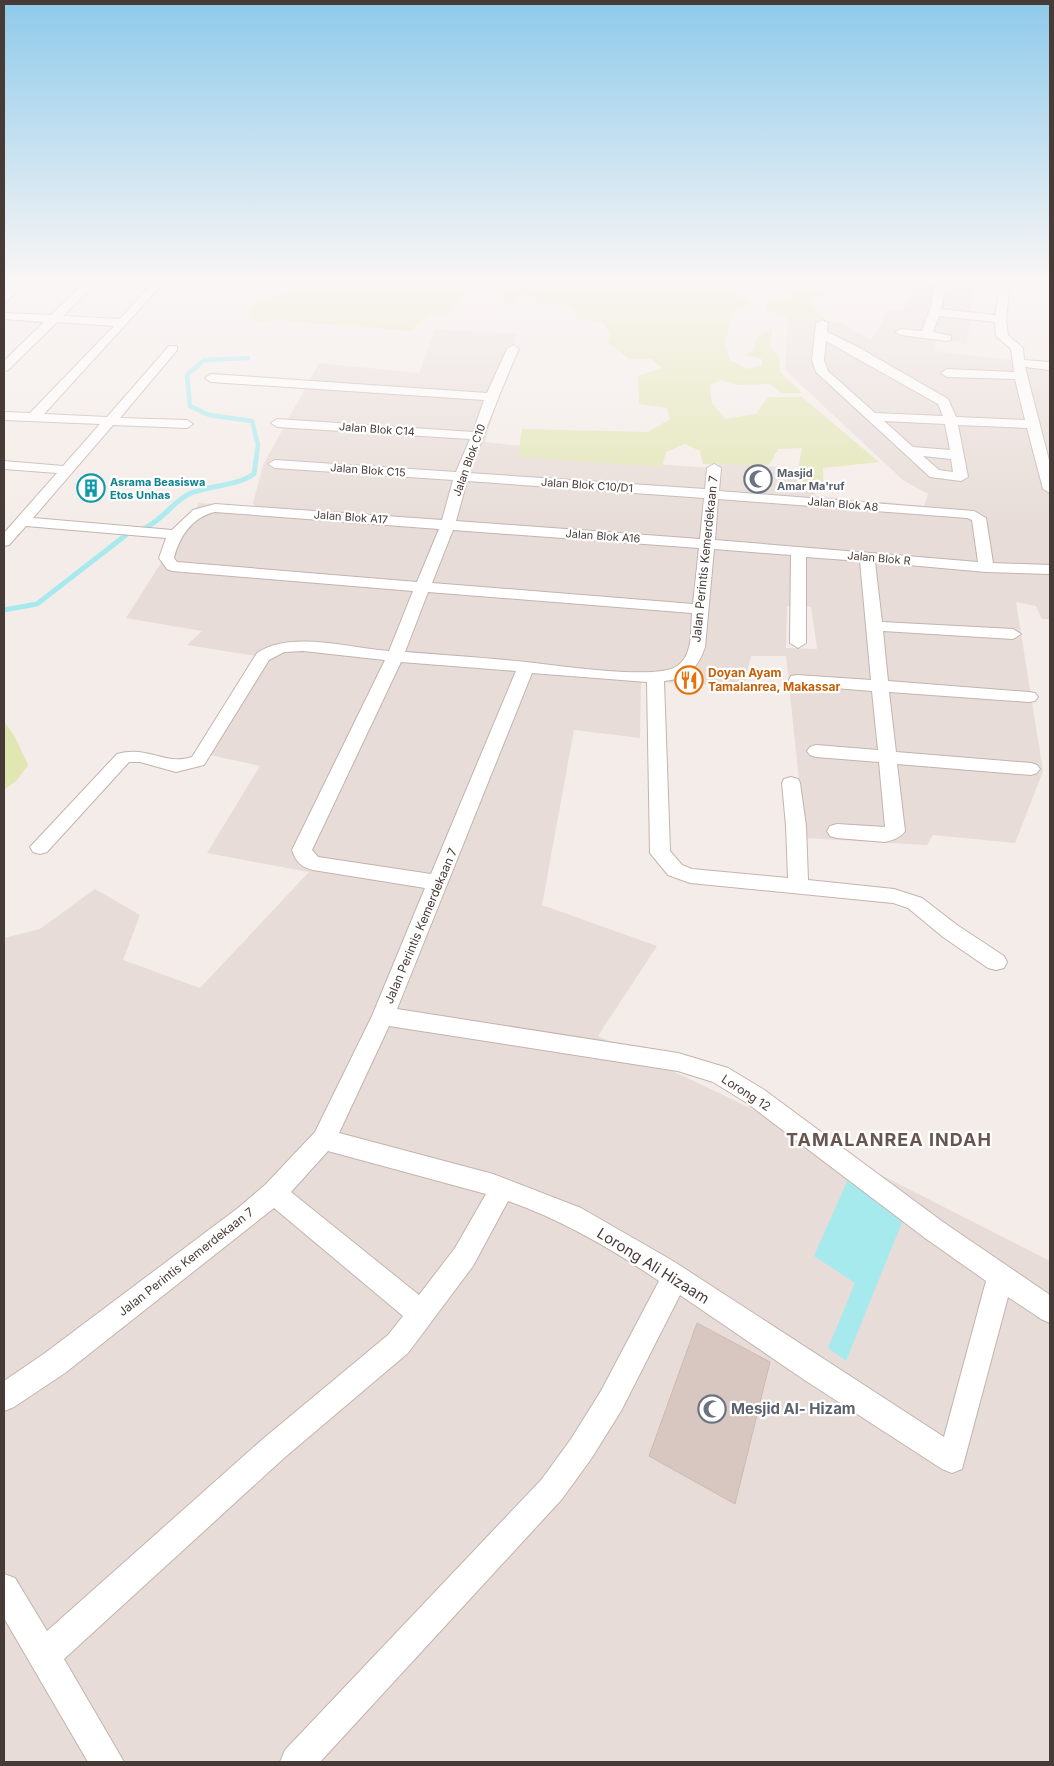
<svg xmlns="http://www.w3.org/2000/svg" width="1054" height="1766" font-family="Inter,sans-serif">
  <style>
    .residential { fill: #e7dcd7; fill-rule: evenodd }
    .green { fill: #e1e6b3 }
    .water { fill: #a7eaee }
    .lines { fill: none; stroke-linecap: round; stroke-linejoin: round }
    .stream-far1 { stroke: #a7eaee; stroke-width: 4.5 }
    .stream { stroke: #a7eaee; stroke-width: 5 }
    .building { fill: #d8c7c1; stroke: #cfb9b1 }
    .street-casing { stroke: #c2b4ae; stroke-width: 2 }
    .street { fill: #fff; fill-rule: evenodd }
    .labels { text-anchor: middle; stroke-width: 4.5; stroke-linejoin: round; paint-order: stroke }
    .far-street-label { font-size: 11px; fill: #473b37; stroke: #fff }
    .far-worship-label { font-size: 11px; font-weight: bold; fill: #5b616d; stroke: #fff; text-anchor: start }
    .far-culture-label { font-size: 11px; font-weight: bold; fill: #0d838f; stroke: #fff; text-anchor: start }
    .street-label { font-size: 12px; fill: #473b37; stroke: #fff }
    .food-label { font-size: 12px; font-weight: bold; fill: #c56008; stroke: #fff; text-anchor: start }
    .near-street-label { font-size: 15px; fill: #473b37; stroke: #fff }
    .near-worship-label { font-size: 15px; font-weight: bold; fill: #5b616d; stroke: #fff; text-anchor: start }
    .district-label { font-size: 18px; font-weight: bold; letter-spacing: 1px; fill: #69554f; stroke: #fff }
  </style>
  <rect width="100%" height="100%" fill="#f4ece8"/>
  <!-- residential -->
  <path class="residential" d="M914 281H982L973 288 967 345 947 339H936L935 351 1050 365V619H1042L1036 606 1016 602 1043 771 1015 843 933 835 927 845 805 838 786 656H751L744 687 641 681 640 738 574 730 542 905 657 946 598 1036 736 1101 1050 1261V1762H4V938L40 929 95 889 140 915 123 960 200 988 309 872 207 853 260 766 201 753 256 656 187 645 202 631 126 618 199 503 256 507 253 503 263 465 319 363 419 373 435 329 517 334 485 442 542 448 541 456 713 468 718 461 805 470 816 496 924 506 928 494 903 480 785 370 788 316 842 323 871 340 889 310 903 311ZM787 606 811 607 817 649 786 648Z"/>
  <!-- green -->
  <g class="green">
    <path d="M356 281H458L467 291 446 317 428 314 411 331 275 320 257 323 250 320 247 311C277 289 314 285 351 284Z"/>
    <polygon points="482,281 713,281 723,284 728,281 769,281 813,286 826,296 808,297 815,309 827,320 781,316 765,310 770,298 783,301 793,298 791,292 755,288 733,289 748,302 745,307 732,313 725,345 730,360 748,369 762,365 762,359 744,355 754,349 756,339 773,327 770,346 779,357 780,372 802,393 781,393 770,384 738,385 721,380 710,385 712,403 725,419 756,414 768,397 802,397 879,462 823,468 823,485 819,487 795,486 802,448 778,449 769,465 703,464 700,451 685,444 666,452 662,467 518,457 522,429 648,432 670,419 667,408 639,404 638,376 662,368 651,359 629,359 607,342 610,336 603,322 578,320 573,308 560,304 538,304 535,297 521,295 505,305 504,294"/>
    <polygon points="4,721 15,737 28,765 17,780 4,790"/>
  </g>
  <!-- water -->
  <polygon class="water" points="849,1177 905,1215 846,1361 828,1348 855,1283 814,1256"/>
  <g class="lines">
    <!-- stream-far1 -->
    <polyline class="stream-far1" points="248,358 204,360 187,375 190,406 209,415 252,421 258,445 256,460"/>
    <!-- stream -->
    <g class="stream">
      <path d="M145 528C163 520 174 500 191 493 212 485 236 486 254 474L256 459"/>
      <polyline points="4,610 37,604 126,535"/>
    </g>
  </g>
  <!-- building -->
  <polygon class="building" points="697,1323 770,1362 735,1504 649,1456"/>
  <g class="lines">
    <!-- street casing -->
    <g class="street-casing">
      <g id="street">
        <polygon points="17,281 28,281 8,300 4,301 4,292"/>
        <path d="M87 281H98L63 316 120 319 154 281H165L44 414 107 417 169 346H177V350L120 418 187 420 193 424 187 428 113 425 33 518 172 530 193 510 215 504 442 520 453 480 275 468 268 464 275 460 456 472 470 439 277 427 271 423 277 419 473 432 484 400 211 382 205 378 211 374 487 393 507 349 513 345 519 349C500 390 486 431 469 473L705 489 707 468 714 464 721 468 719 491 974 511 986 518 993 563 1050 565V574L986 572 875 562 882 622 1013 629 1021 634 1013 639 883 631 888 681 1029 692 1035 693 1038 697 1035 701 1029 702 889 692 896 752 1031 763 1037 765 1040 769 1037 773 1031 775 897 764 905 831C900 838 893 840 885 842L837 838 830 836 827 831 830 826 837 824 885 827 879 762 816 757 810 755 807 751 810 747 816 745 878 750 872 691 797 685 791 684 789 680 791 676 797 675 871 680 860 561 806 557V643L798 648 790 643 791 555 714 549 705 647C698 668 687 679 664 681L670 851 682 865 692 869 788 878 786 826 782 783 784 779 791 777 798 779 800 783 806 826 808 880 894 889 922 898 957 925 1004 956 1007 962 1004 968 996 970 988 968 943 937 908 908 893 903 690 883 668 875 650 853 647 682 532 673 397 1009 678 1053 728 1068 763 1089 943 1222 1050 1295V1323L1041 1319 1008 1297 962 1469 952 1473 942 1469 803 1379 680 1295 621 1411 591 1459 562 1499 320 1762H280L285 1750 542 1479 571 1439 601 1391 659 1281C612 1249 562 1220 508 1201L473 1266 408 1353 284 1458 64 1659 124 1762H88L4 1618V1574L15 1578 47 1631 264 1438 388 1335 403 1316 274 1208 65 1373 14 1407 4 1411V1381L45 1353 238 1208 265 1185 315 1132 372 1016 425 888 313 870C301 867 296 862 292 850L385 660 303 651 284 652 269 660 204 765 176 772 140 762H129L47 852 40 854 33 852 30 847 117 754C148 745 165 766 192 757L257 653C291 630 349 648 389 651L413 591 172 571 167 569 159 558 166 538 26 526 9 545 4 546V533L57 473 4 469V461L63 466 100 424 4 420V412L30 413 114 326 57 322 8 370 4 371V361L44 322 4 319V313L51 315ZM467 481 704 498 700 539 456 521ZM718 499 967 518 972 520 978 562 715 540ZM215 512 439 529 417 582 177 562 174 558C179 537 192 517 215 512ZM453 530 699 548 693 604 432 583ZM428 592 692 613C691 630 693 656 677 666 657 681 555 665 526 662 486 658 445 655 405 652ZM401 662 516 671 431 874 318 857 312 850ZM389 1026 678 1071 713 1082 747 1103 925 1238 986 1281 944 1437 673 1261 581 1208 493 1174 339 1133ZM328 1151 486 1194 455 1248 419 1295 291 1192Z"/>
        <path d="M937 281H947L941 309 995 315 1000 284 1005 281 1010 284 1006 319 1008 335 1023 348 1024 360 1050 362V370L1025 367 1050 464V493L1043 489 1027 428 958 425 968 477 961 481 930 477 816 372 812 360 816 323 822 320 828 323 827 332 858 347 948 399 956 417 1025 420 1015 379 947 377 941 373 947 369 1014 372 1011 349 996 336 995 322 939 316 933 332 951 336V340L947 341 901 335 895 332 901 329 922 331 929 312ZM826 341 938 404 943 416 875 413 828 371 824 360ZM884 421 945 424 950 450 913 447ZM923 456 951 459 953 472 939 470Z"/>
      </g>
    </g>
    <!-- street -->
    <use href="#street" class="street"/>
  </g>
  <!-- sky -->
  <linearGradient id="sky" x2="0" y2="1"><stop stop-color="#8ecaea"/><stop offset="0.53" stop-color="#faf6f5"/><stop offset="1" stop-color="#faf6f5" stop-opacity="0"/></linearGradient>
  <rect width="1054" height="528" fill="url(#sky)"/>
  <!-- icons -->
  <defs>
    <g id="mosque-ring" transform="scale(1.4375)"><circle r="9.5" fill="#fff" stroke="#6b7280" stroke-width="1.5"/><path d="M3.5-4.9A6 6 0 1 0 3.5 4.9A5 5 0 1 1 3.5-4.9Z" fill="#6b7280"/></g>
    <g id="building-ring" transform="scale(1.4375)"><circle r="9.5" fill="#fff" stroke="#0f9aa8" stroke-width="1.5"/><path d="M-4-6H4V6H1V3H-1V6H-4ZM-2.5-4.3h1.7v1.8h-1.7ZM.8-4.3h1.7v1.8H.8ZM-2.5-1h1.7V.8h-1.7ZM.8-1h1.7V.8H.8Z" fill="#0f9aa8"/></g>
    <g id="restaurant-ring" transform="scale(1.4375)"><circle r="9.5" fill="#fff" stroke="#e8710a" stroke-width="1.5"/><path d="M-5-6h1v4h1v-4h1v4h1v-4h1v5L-1.5 .5V6h-2V.5L-5-1ZM5-6V6H3V1.5H1.5Q1.5-4 5-6Z" fill="#e8710a"/></g>
  </defs>
  <g fill-rule="evenodd">
    <use href="#mosque-ring" x="758" y="479"/>
    <use href="#building-ring" x="91" y="488"/>
    <use href="#restaurant-ring" x="689" y="680"/>
    <use href="#mosque-ring" x="712" y="1409"/>
  </g>
  <g class="labels">
    <!-- far-street labels -->
    <g class="far-street-label">
      <text transform="translate(377 429) rotate(4)" y="4">Jalan Blok C14</text>
      <text transform="translate(469 460) rotate(-70)" y="4">Jalan Blok C10</text>
      <text transform="translate(368 470) rotate(4)" y="4">Jalan Blok C15</text>
      <text transform="translate(587 485) rotate(4)" y="4">Jalan Blok C10/D1</text>
      <text transform="translate(843 504) rotate(5)" y="4">Jalan Blok A8</text>
      <text transform="translate(351 517) rotate(4)" y="4">Jalan Blok A17</text>
      <text transform="translate(603 536) rotate(4)" y="4">Jalan Blok A16</text>
      <text transform="translate(879 558) rotate(5)" y="4">Jalan Blok R</text>
    </g>
    <!-- far-worship labels -->
    <g class="far-worship-label">
      <text x="777" y="477">Masjid<tspan x="777" dy="13">Amar Ma'ruf</tspan></text>
    </g>
    <!-- far-culture labels -->
    <g class="far-culture-label">
      <text x="110" y="486">Asrama Beasiswa<tspan x="110" dy="13">Etos Unhas</tspan></text>
    </g>
    <!-- street labels -->
    <g class="street-label">
      <text transform="translate(705 559) rotate(-84)" y="4">Jalan Perintis Kemerdekaan 7</text>
      <text transform="translate(421 926) rotate(-67)" y="4">Jalan Perintis Kemerdekaan 7</text>
      <text transform="translate(746 1093) rotate(33)" y="4">Lorong 12</text>
      <text transform="translate(186 1262) rotate(-38)" y="4">Jalan Perintis Kemerdekaan 7</text>
    </g>
    <!-- food labels -->
    <g class="food-label">
      <text x="708" y="677">Doyan Ayam<tspan x="708" dy="14">Tamalanrea, Makassar</tspan></text>
    </g>
    <!-- near-street labels -->
    <g class="near-street-label">
      <text transform="translate(653 1266) rotate(32)" y="5">Lorong Ali Hizaam</text>
    </g>
    <!-- near-worship labels -->
    <g class="near-worship-label">
      <text x="731" y="1414">Mesjid Al- Hizam</text>
    </g>
    <!-- district labels -->
    <g class="district-label">
      <text x="889" y="1146">TAMALANREA INDAH</text>
    </g>
  </g>
  <!-- border -->
  <rect width="1054" height="1766" fill="none" stroke="#473b37" stroke-width="10"/>
</svg>
